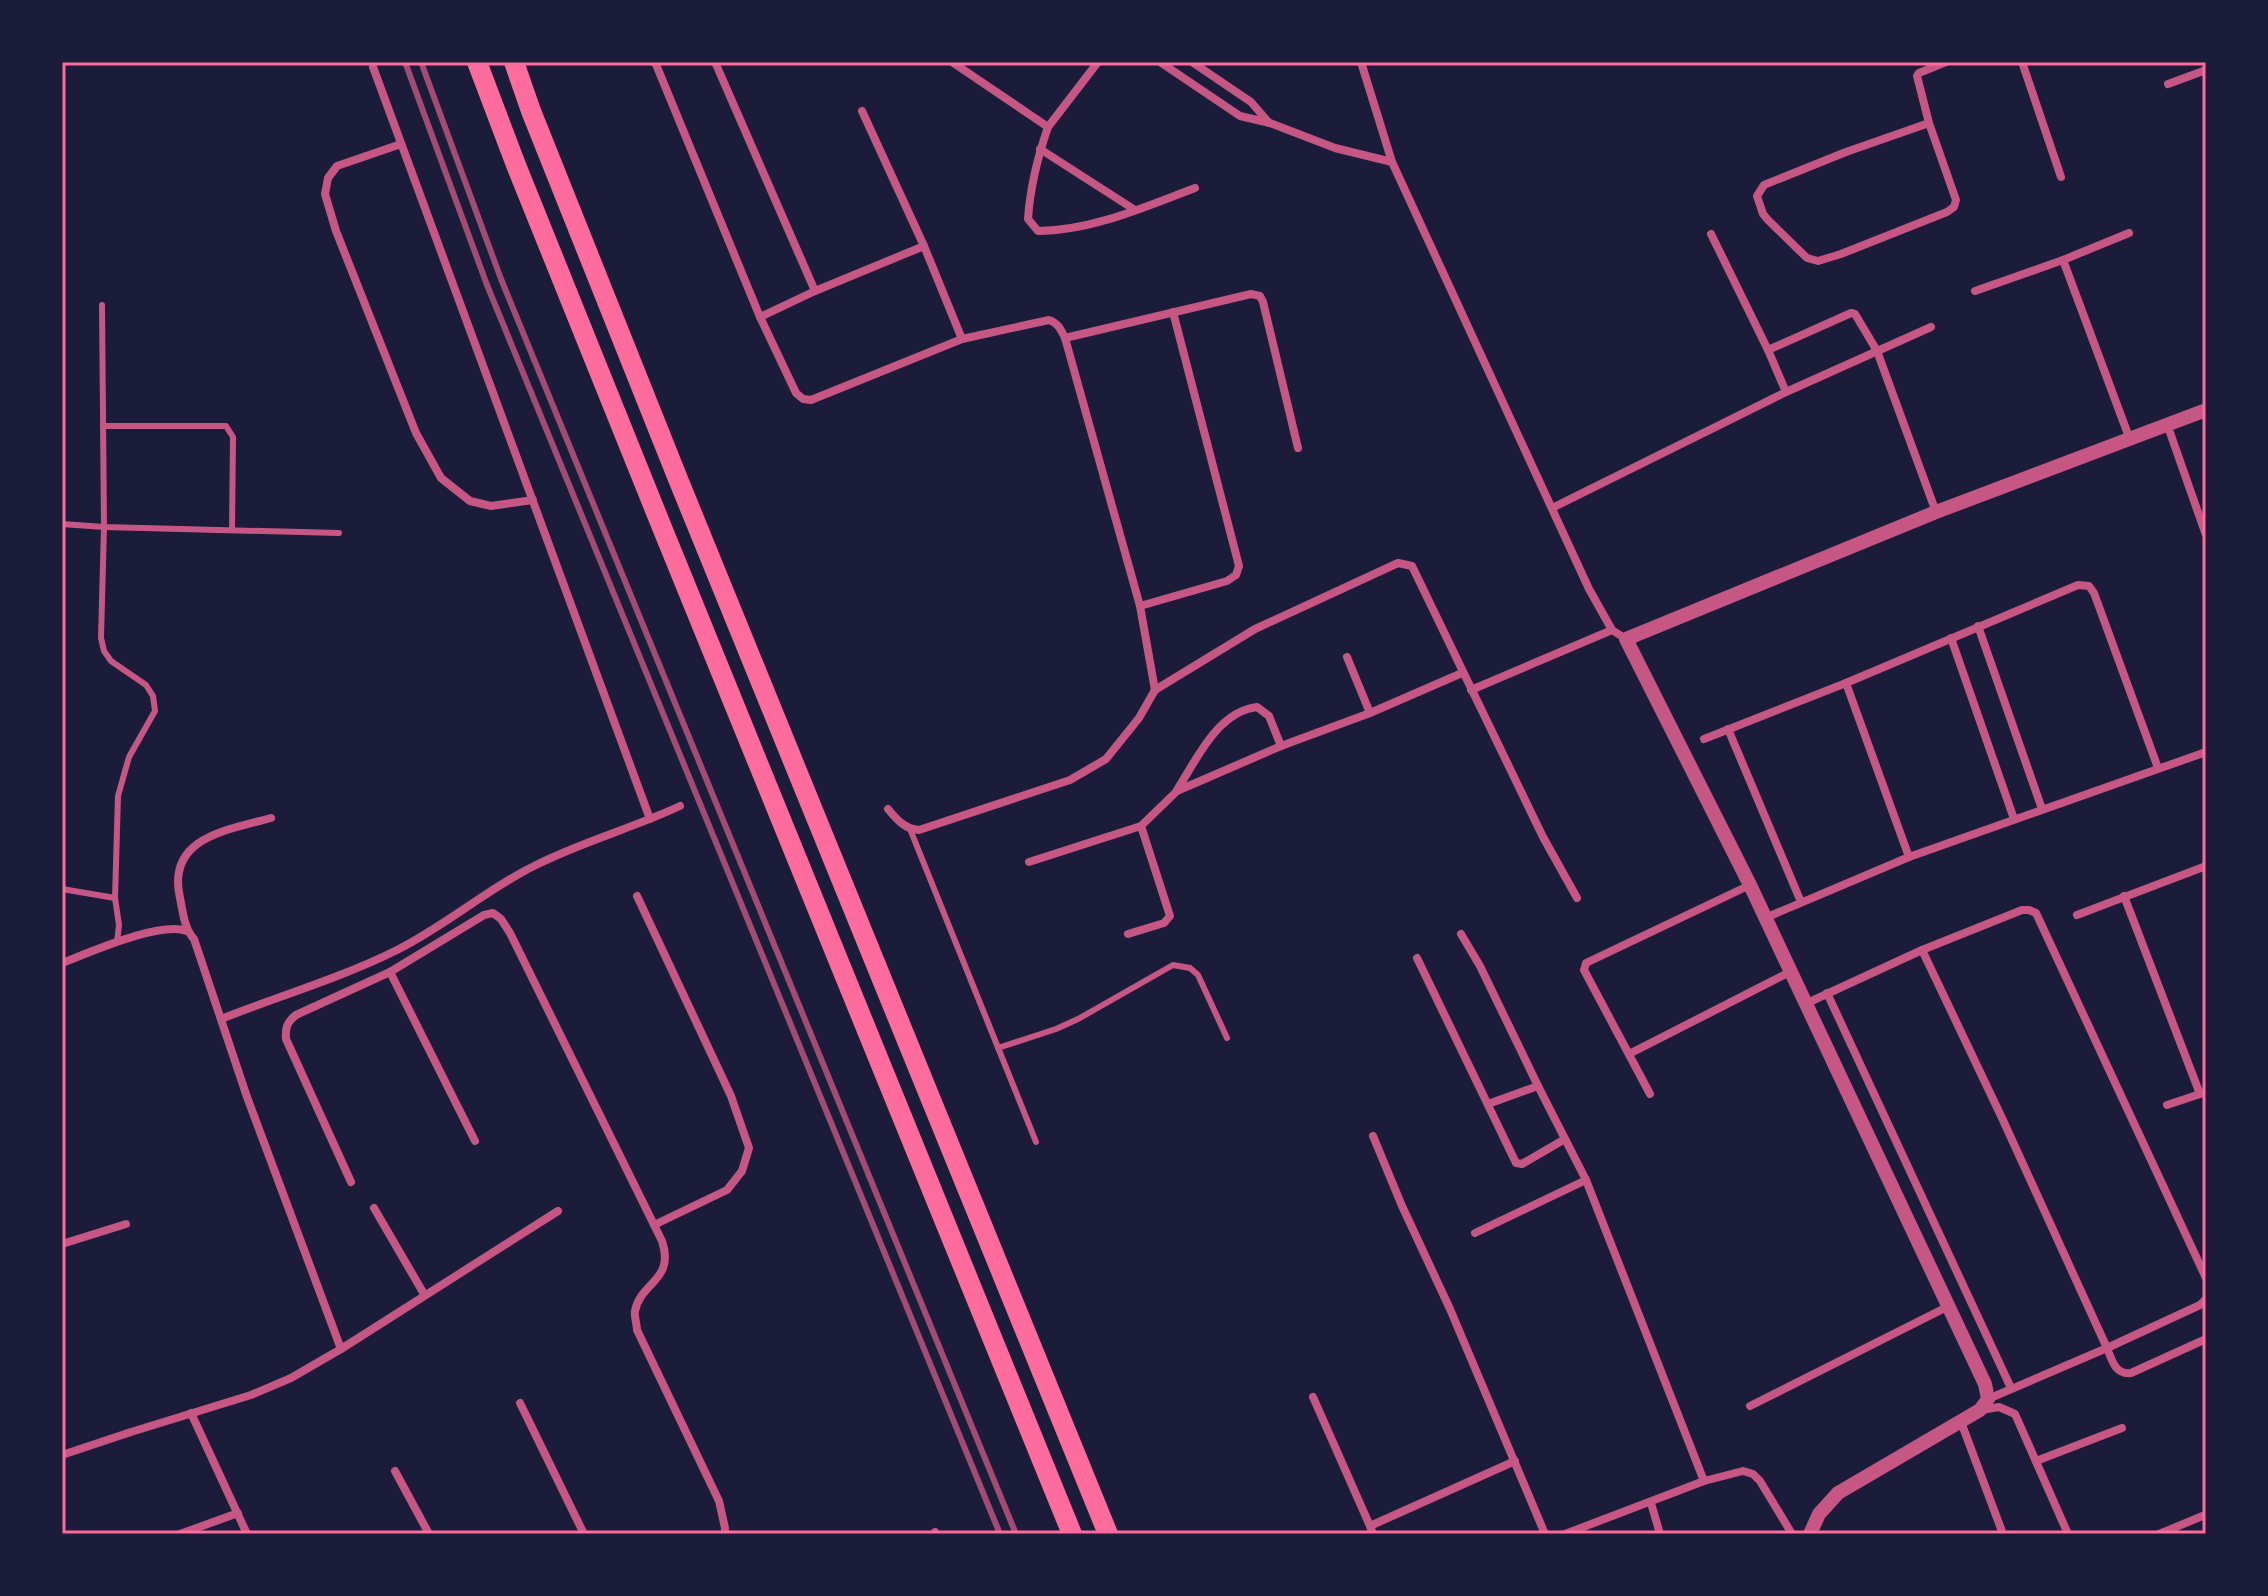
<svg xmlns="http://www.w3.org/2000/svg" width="2268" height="1596" font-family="Overpass,sans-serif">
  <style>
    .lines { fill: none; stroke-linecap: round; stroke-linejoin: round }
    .service { stroke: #c65784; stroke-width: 6 }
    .minor { stroke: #c65784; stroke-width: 8 }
    .tertiary { stroke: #c65784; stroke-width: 14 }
    .motorway { stroke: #ff6b9d; stroke-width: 20 }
    .rail { stroke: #a44b75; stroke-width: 6 }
    .neatline { fill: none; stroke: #ff6b9d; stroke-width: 3 }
  </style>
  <rect width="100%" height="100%" fill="#1b1b3a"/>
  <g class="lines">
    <!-- service -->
    <g class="service">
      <polyline points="102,305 104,527 101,638 104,651 111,661 146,685 153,696 155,711 129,757 118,796 115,898 119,925 117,942"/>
      <polyline points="103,426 226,426 233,437 232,530"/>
      <polyline points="62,524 104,527 339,533"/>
      <polyline points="910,829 1036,1142"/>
      <polyline points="62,889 115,898"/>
      <polyline points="998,1048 1056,1029 1078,1019 1173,965 1190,968 1198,975 1227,1038"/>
    </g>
    <!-- minor -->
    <g class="minor">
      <path d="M655 62 760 317 796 393 803 399 811 400 962 339 1049 320C1058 323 1061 330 1065 338L1140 606 1155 690"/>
      <polyline points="715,62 815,291"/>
      <polyline points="952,62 1048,127 1098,62"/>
      <polyline points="1160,62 1240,116 1270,123 1335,148 1392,162 1589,589 1612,630 1626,639"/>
      <polyline points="1192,62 1251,102 1269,123"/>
      <polyline points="1361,62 1392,162"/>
      <polyline points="2022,62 2061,177"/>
      <polyline points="373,67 650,819"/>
      <polyline points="2168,84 2206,70"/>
      <polyline points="862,111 924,246 962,339"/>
      <polyline points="1929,123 1846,152 1764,185 1757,196 1763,214 1768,220 1807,258 1818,261 1841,254 1947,212 1954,207 1956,200 1929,123 1917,76 1919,73 1946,62"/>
      <path d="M1048 127C1038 156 1030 188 1028 219L1038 231C1091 231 1147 206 1195 188"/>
      <polyline points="401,144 337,166 328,178 325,194 336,231 416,433 441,478 470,501 491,506 533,500"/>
      <polyline points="1040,149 1135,210"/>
      <polyline points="1711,234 1768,350 1786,392"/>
      <polyline points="2063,260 2129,437"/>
      <polyline points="1975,291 2063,260 2129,233"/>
      <polyline points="760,317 815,291 924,246"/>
      <polyline points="1065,338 1251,294 1260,296 1263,302 1298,448"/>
      <polyline points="1768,350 1851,313 1855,314 1877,351 1936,512"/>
      <polyline points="2167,424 2206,535"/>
      <polyline points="1552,508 1786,392 1931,327"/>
      <polyline points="1140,606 1227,581 1236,575 1239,566 1173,312"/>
      <polyline points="1978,626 2042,809"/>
      <polyline points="1951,638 2014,819"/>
      <polyline points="1347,657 1370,713"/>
      <polyline points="1846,683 1909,857"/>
      <polyline points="1471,690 1612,630"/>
      <polyline points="1728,729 1801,902"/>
      <polyline points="1704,739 1846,683 2078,585 2089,586 2094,593 2158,768"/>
      <path d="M1177 790C1197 759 1217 712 1257 707L1269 716 1281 746"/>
      <path d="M888 809C897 820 905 829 919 830L1070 780 1106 759 1139 718 1155 690 1255 629 1398 563 1412 566 1543 837 1577 898"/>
      <path d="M271 818C228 830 166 837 180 898 183 912 184 928 194 939L247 1097 341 1349"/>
      <polyline points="1029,862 1141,826 1177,791 1281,746 1370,713 1462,673"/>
      <polyline points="637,896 731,1096 749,1148 742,1171 727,1190 654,1225"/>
      <polyline points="2124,896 2200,1094"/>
      <polyline points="2077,915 2206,866"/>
      <polyline points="1765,918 1909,857 2206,752"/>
      <polyline points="1128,934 1164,923 1170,916 1141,826"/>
      <polyline points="1461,934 1480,966 1538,1086 1586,1180 1704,1481"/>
      <polyline points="1922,950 2022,910 2029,910 2036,913 2206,1278"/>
      <polyline points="1417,958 1516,1163 1522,1164 1565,1139"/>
      <path d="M62 963C91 952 160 921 187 931"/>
      <polyline points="390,972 475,1141"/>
      <polyline points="1827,993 2011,1388"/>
      <polyline points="1805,1004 1922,950 2002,1118 2107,1348 1988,1399"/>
      <path d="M221 1019C279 996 341 978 397 950 447 925 488 888 538 864 584 841 633 828 680 806"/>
      <polyline points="1629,1054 1790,972"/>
      <polyline points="1650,1094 1584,970 1586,963 1750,885"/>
      <polyline points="1488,1104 1538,1086"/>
      <polyline points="2167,1105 2206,1092"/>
      <polyline points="1373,1136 1402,1206 1450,1309 1545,1534"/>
      <path d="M351 1182 286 1039C285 1028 287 1022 296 1015L390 972 484 915 493 913 501 919 510 933 662 1241C675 1281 641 1281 635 1311 634 1316 637 1325 637 1330L719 1501 725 1528V1534"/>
      <polyline points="374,1208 424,1294"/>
      <polyline points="1475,1233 1586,1180"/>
      <polyline points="62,1244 126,1224"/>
      <path d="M2206 1299 2200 1305 2107 1348C2112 1360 2115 1375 2131 1373L2206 1339"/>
      <polyline points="1313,1397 1370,1526"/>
      <polyline points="520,1403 584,1534"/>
      <polyline points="1750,1406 1949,1306"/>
      <polyline points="1981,1410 1999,1407 2015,1414 2068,1534"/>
      <polyline points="191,1413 247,1534"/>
      <polyline points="1961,1422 2003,1534"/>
      <polyline points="62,1455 131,1432 251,1395 291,1378 341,1349 558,1211"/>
      <polyline points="2036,1461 2122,1428"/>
      <polyline points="395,1471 429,1534"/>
      <polyline points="1651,1503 1660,1534"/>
      <polyline points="935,1532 936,1534"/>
      <polyline points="180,1534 238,1513"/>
      <polyline points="1373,1534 1370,1526 1515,1461"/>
      <polyline points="1565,1534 1704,1481 1743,1471 1753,1474 1760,1481 1792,1534"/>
      <polyline points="2159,1534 2205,1515"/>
    </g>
    <!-- tertiary -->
    <polyline class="tertiary" points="1810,1534 1819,1514 1838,1493 1980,1410 1988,1399 1985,1384 1750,885 1626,639 1936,512 2206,410"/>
    <!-- motorway -->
    <g class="motorway">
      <polyline points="477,62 516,165 661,525 1072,1534"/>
      <polyline points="514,62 531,111 678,479 1108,1534"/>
    </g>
    <!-- rail -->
    <g class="rail">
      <polyline points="405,62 487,285 1000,1534"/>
      <polyline points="421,62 501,279 1016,1534"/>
    </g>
  </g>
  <!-- border -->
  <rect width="2268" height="1596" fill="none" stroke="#1b1b3a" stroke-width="128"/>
  <rect x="64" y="64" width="2140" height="1468" class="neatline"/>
</svg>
